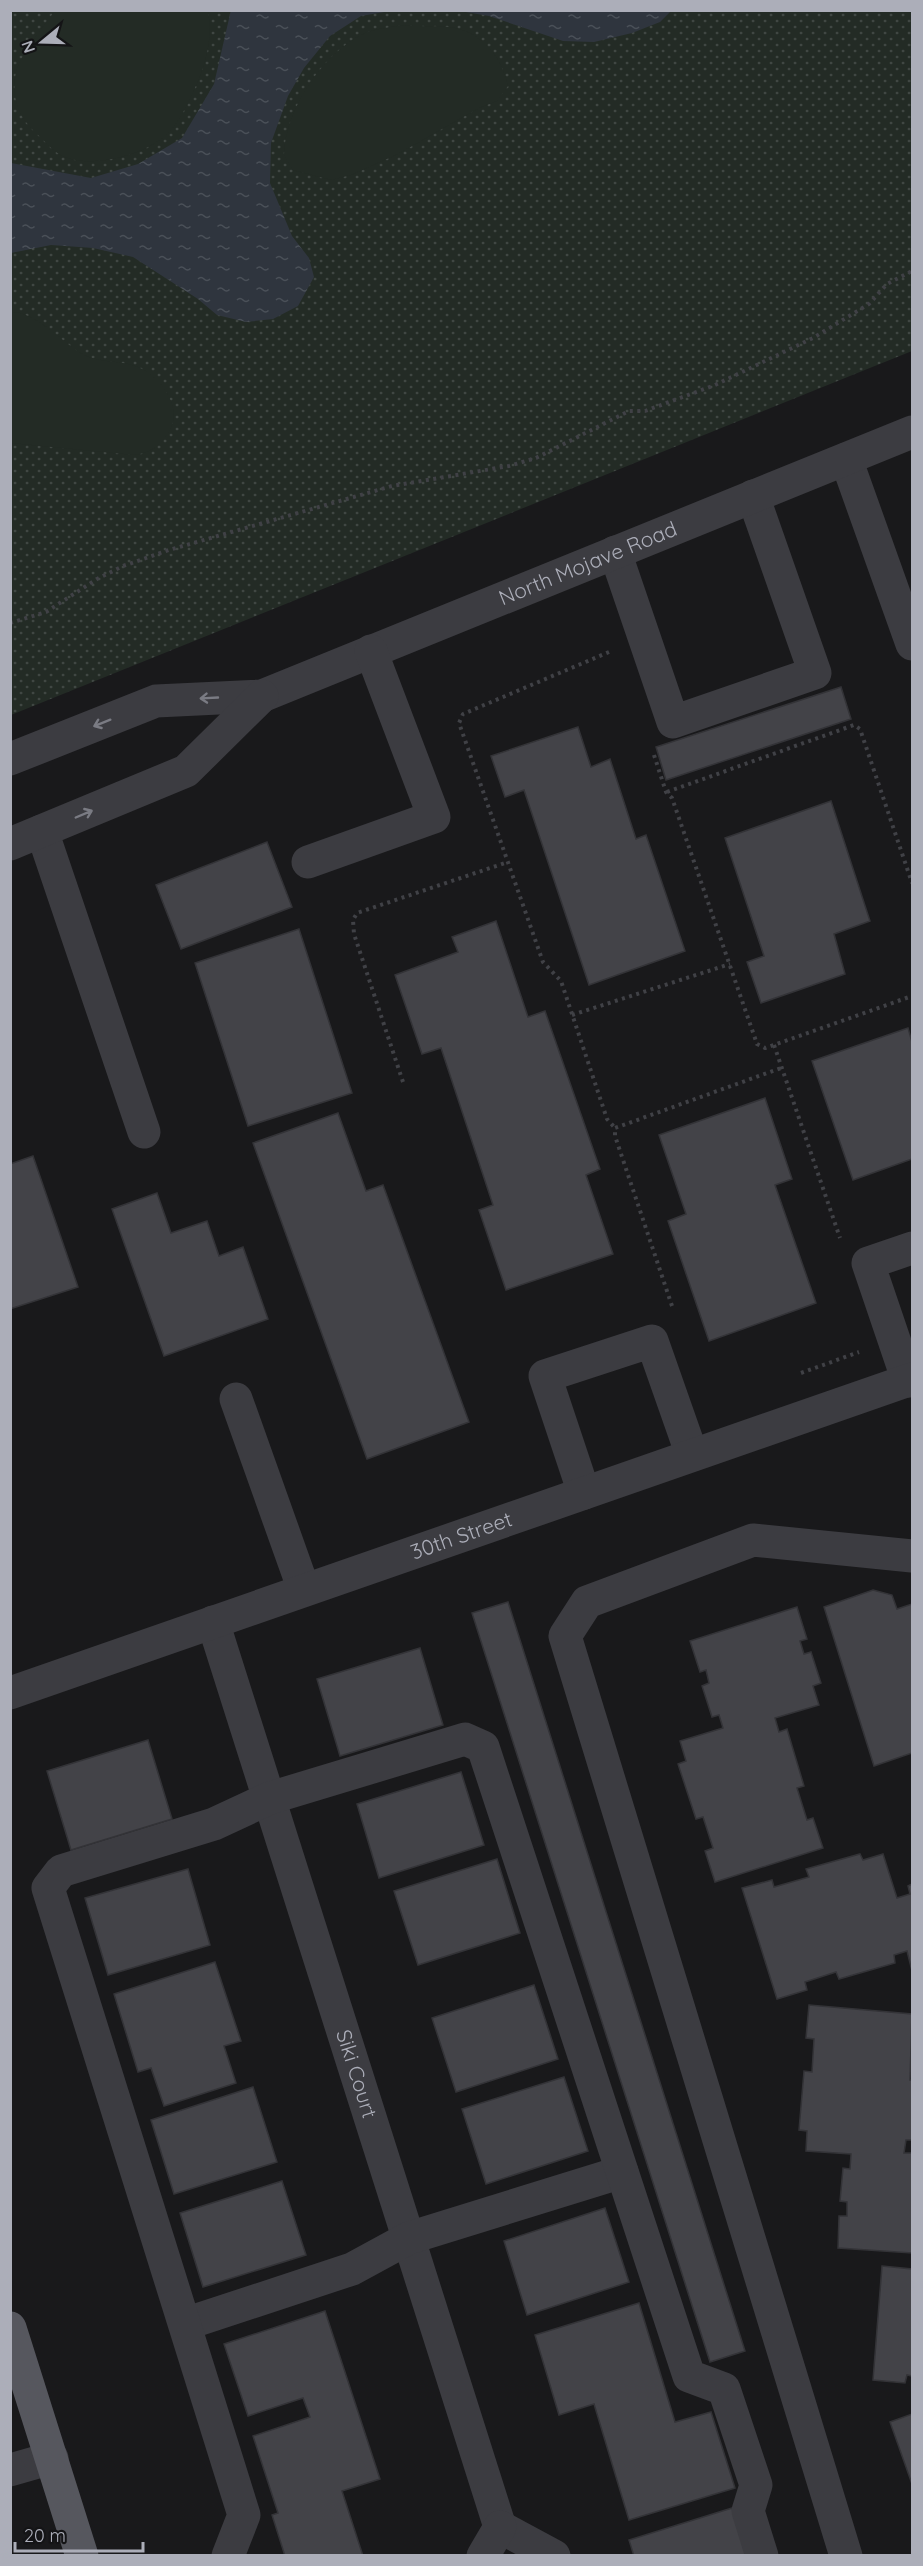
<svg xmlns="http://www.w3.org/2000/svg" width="923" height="2566" font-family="Quicksand,sans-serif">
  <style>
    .grass { fill: url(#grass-dots) }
    .park { fill: #232b25 }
    .water { fill: url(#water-ripples) }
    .building { fill: #434348; stroke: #333337; stroke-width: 1.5 }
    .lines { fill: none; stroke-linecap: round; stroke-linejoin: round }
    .path { stroke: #404146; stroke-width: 4; stroke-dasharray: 3 4.5; stroke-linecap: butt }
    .minor { stroke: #3c3c41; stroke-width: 33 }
    .major { stroke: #56575e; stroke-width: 33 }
    .oneway { stroke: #7a7b83 }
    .labels { text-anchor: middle; stroke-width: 4.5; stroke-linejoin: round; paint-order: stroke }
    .street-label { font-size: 21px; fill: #acaeb9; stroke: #141416 }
  </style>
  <defs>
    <pattern id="grass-dots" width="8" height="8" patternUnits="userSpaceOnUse" patternTransform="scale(1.5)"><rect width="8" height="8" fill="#232b25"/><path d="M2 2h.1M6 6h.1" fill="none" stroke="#404743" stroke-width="1.8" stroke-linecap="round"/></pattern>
    <pattern id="water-ripples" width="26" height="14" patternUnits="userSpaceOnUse" patternTransform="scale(1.5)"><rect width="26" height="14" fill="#2f353e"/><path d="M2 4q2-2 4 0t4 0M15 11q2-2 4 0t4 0" fill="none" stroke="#4a5058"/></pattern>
  </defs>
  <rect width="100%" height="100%" fill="#19191b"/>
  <!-- grass -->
  <polygon class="grass" points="11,11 912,11 912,351 11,715"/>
  <!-- park -->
  <g class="park">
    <path d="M55 11H208C213 39 206 64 194 90 186 107 177 128 161 139 139 156 91 168 65 157 53 152 46 142 37 134 18 117 11 97 16 72 19 58 45 23 55 11Z"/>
    <path d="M402 25C434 29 460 19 486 45 498 56 504 70 508 86L497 101 479 108 398 154 351 175 331 180 293 170 284 155C285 110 322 55 361 35 374 28 389 28 402 25Z"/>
    <path d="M10 312C34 310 63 343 84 355 100 363 121 360 138 367 160 376 183 407 170 430 161 445 151 453 134 455L11 443Z"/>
  </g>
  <!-- water -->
  <g class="water">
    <polygon points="231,10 390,11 361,16 330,36 304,68 288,96 271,143 270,183 292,236 309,258 314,277 298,306 273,319 246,322 217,315 198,299 133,257 93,248 51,245 11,253 11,163 91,178 138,164 182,138 214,84"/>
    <polygon points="460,11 671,10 671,11 660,22 632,33 594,42 563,41 489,16"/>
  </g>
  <!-- building -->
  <g class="building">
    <polygon points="841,687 851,719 666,780 656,747"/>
    <polygon points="578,727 591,767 610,759 636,839 646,835 685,951 589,985 524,790 505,797 491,756"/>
    <polygon points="831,801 870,921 834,934 845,974 761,1003 747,962 764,956 725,838"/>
    <polygon points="267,842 292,907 181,949 156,885"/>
    <polygon points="496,921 528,1017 545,1011 600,1169 586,1175 613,1254 506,1290 479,1210 493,1205 441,1048 422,1054 395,975 458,952 452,937"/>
    <polygon points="299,929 352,1093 248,1126 195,963"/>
    <polygon points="908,1028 912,1042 912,1159 853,1180 812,1061"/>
    <polygon points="765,1098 792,1179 775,1185 816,1303 709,1341 668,1221 686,1214 659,1135"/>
    <polygon points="338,1113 366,1191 383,1185 469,1422 367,1459 253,1143"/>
    <polygon points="33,1156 78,1287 10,1309 10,1164"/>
    <polygon points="157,1193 171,1233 207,1221 219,1256 243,1247 268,1319 164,1356 112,1209"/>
    <polygon points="873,1590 892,1595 897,1609 912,1604 912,1753 874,1766 824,1607"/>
    <polygon points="508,1602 745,2351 710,2362 472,1613"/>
    <polygon points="797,1607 807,1639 800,1641 804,1654 811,1652 821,1683 813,1686 819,1705 775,1718 779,1732 787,1729 804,1786 797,1788 807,1820 813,1818 823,1848 715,1882 705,1851 713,1848 703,1817 696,1819 678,1764 686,1761 680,1741 723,1728 719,1715 712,1717 702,1686 709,1683 706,1670 700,1672 690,1641"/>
    <polygon points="420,1648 443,1725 340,1756 317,1679"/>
    <polygon points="148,1740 172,1819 71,1850 47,1771"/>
    <polygon points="461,1772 484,1845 379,1878 357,1804"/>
    <polygon points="860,1854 863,1860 883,1854 897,1898 910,1894 908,1886 912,1884 912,1971 907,1951 894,1955 895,1963 839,1979 836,1972 805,1982 807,1990 777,1999 742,1888 772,1880 774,1887 809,1877 806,1869"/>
    <polygon points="497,1859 520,1933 418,1965 394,1891"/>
    <polygon points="188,1869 210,1945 108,1975 85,1898"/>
    <polygon points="215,1962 241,2041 224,2046 236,2083 164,2106 151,2068 138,2072 114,1994"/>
    <polygon points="534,1985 558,2059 456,2092 432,2018"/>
    <polygon points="809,2005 912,2014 910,2080 912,2080 912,2140 906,2140 904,2153 912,2153 912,2253 838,2248 839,2216 847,2216 847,2202 840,2201 843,2168 850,2169 851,2154 806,2151 807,2131 799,2130 804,2071 812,2072 814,2039 806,2038"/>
    <polygon points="564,2077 588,2151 486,2184 462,2109"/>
    <polygon points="253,2087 277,2162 174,2194 151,2120"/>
    <polygon points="282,2181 306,2255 203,2287 180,2213"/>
    <polygon points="605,2208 629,2282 527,2315 504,2241"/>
    <polygon points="882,2266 912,2269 912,2376 907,2375 905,2383 873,2380"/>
    <polygon points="639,2303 675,2422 711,2412 735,2488 629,2520 594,2404 559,2415 535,2335"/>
    <polygon points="325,2311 380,2479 342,2491 363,2556 285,2556 272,2515 278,2513 253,2436 310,2417 303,2398 248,2416 224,2344"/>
    <polygon points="912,2414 912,2484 890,2422"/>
    <polygon points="732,2508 747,2556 634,2556 629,2540"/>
  </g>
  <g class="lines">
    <!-- path -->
    <g class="path">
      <polyline points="10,623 46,612 97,579 123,566 169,550 392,486 509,466 536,458 629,411 645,411 715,385 813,338 869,304 887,284 912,271"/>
      <polyline points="609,652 463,714 459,723 543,962 561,981 607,1119 615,1128"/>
      <polyline points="654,755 666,792 672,798 757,1044 765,1048 912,996"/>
      <polyline points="667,792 854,725 860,729 912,883"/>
      <polyline points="572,1015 730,964"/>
      <polyline points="774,1045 840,1238"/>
      <polyline points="403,1082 354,934 353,920 357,913 508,862"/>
      <polyline points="672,1306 615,1136 615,1128 781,1068"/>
      <polyline points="801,1373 859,1352"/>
    </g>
    <!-- minor -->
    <g class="minor">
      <polyline points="846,459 912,644"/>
      <polyline points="615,552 673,722 815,673 753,496"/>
      <path id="s1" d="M10 759 156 701 262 696 912 432"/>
      <polyline points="42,831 144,1132"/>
      <polyline points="10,844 186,771 262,696"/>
      <polyline points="308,862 434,817 371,651"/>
      <polyline points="908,1381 868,1263 912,1248"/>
      <polyline points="236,1399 304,1590"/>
      <polyline points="584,1493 545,1376 652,1341 692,1455"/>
      <path id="s2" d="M213 1622 500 2527"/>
      <path id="s3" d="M10 1693 912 1379"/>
      <polyline points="185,2324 352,2269 409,2238 622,2172"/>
      <polyline points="10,2470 52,2458"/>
      <polyline points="500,2527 554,2556"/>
      <polyline points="228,2556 244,2515 48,1888 61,1871 214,1824 270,1798 465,1739 483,1747 689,2376 724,2389 756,2485 748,2511 762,2556"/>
      <polyline points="483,2556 500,2527"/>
      <polyline points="846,2556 565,1636 587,1602 753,1540 912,1556"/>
    </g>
    <!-- major -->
    <polyline class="major" points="10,2328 82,2556"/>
  </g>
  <!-- one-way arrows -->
  <defs><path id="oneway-shaft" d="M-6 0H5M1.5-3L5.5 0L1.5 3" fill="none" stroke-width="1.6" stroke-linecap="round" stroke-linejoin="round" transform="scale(1.5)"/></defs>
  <g class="oneway">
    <use href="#oneway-shaft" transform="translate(209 698) rotate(177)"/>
    <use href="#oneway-shaft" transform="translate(102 723) rotate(158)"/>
    <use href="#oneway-shaft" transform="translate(84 814) rotate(-23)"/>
  </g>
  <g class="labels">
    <!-- street labels -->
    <g class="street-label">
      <text dy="7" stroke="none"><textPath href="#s1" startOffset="615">North Mojave Road</textPath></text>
      <text dy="7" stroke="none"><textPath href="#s3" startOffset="478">30th Street</textPath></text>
      <text dy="7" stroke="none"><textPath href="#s2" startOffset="474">Siki Court</textPath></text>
    </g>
  </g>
  <!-- border -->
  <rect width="923" height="2566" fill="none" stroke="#acaeb9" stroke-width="24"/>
  <!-- north arrow -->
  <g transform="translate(42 42) rotate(251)" stroke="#141416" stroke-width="4.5" paint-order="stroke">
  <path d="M0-4.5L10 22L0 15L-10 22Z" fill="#acaeb9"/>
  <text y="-9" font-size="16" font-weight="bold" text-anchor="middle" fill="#acaeb9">N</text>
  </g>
  <!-- scale -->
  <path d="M15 2542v9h128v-9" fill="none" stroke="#acaeb9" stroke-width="3"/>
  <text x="24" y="2542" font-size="18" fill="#acaeb9" stroke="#141416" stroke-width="4.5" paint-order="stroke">20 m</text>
</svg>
